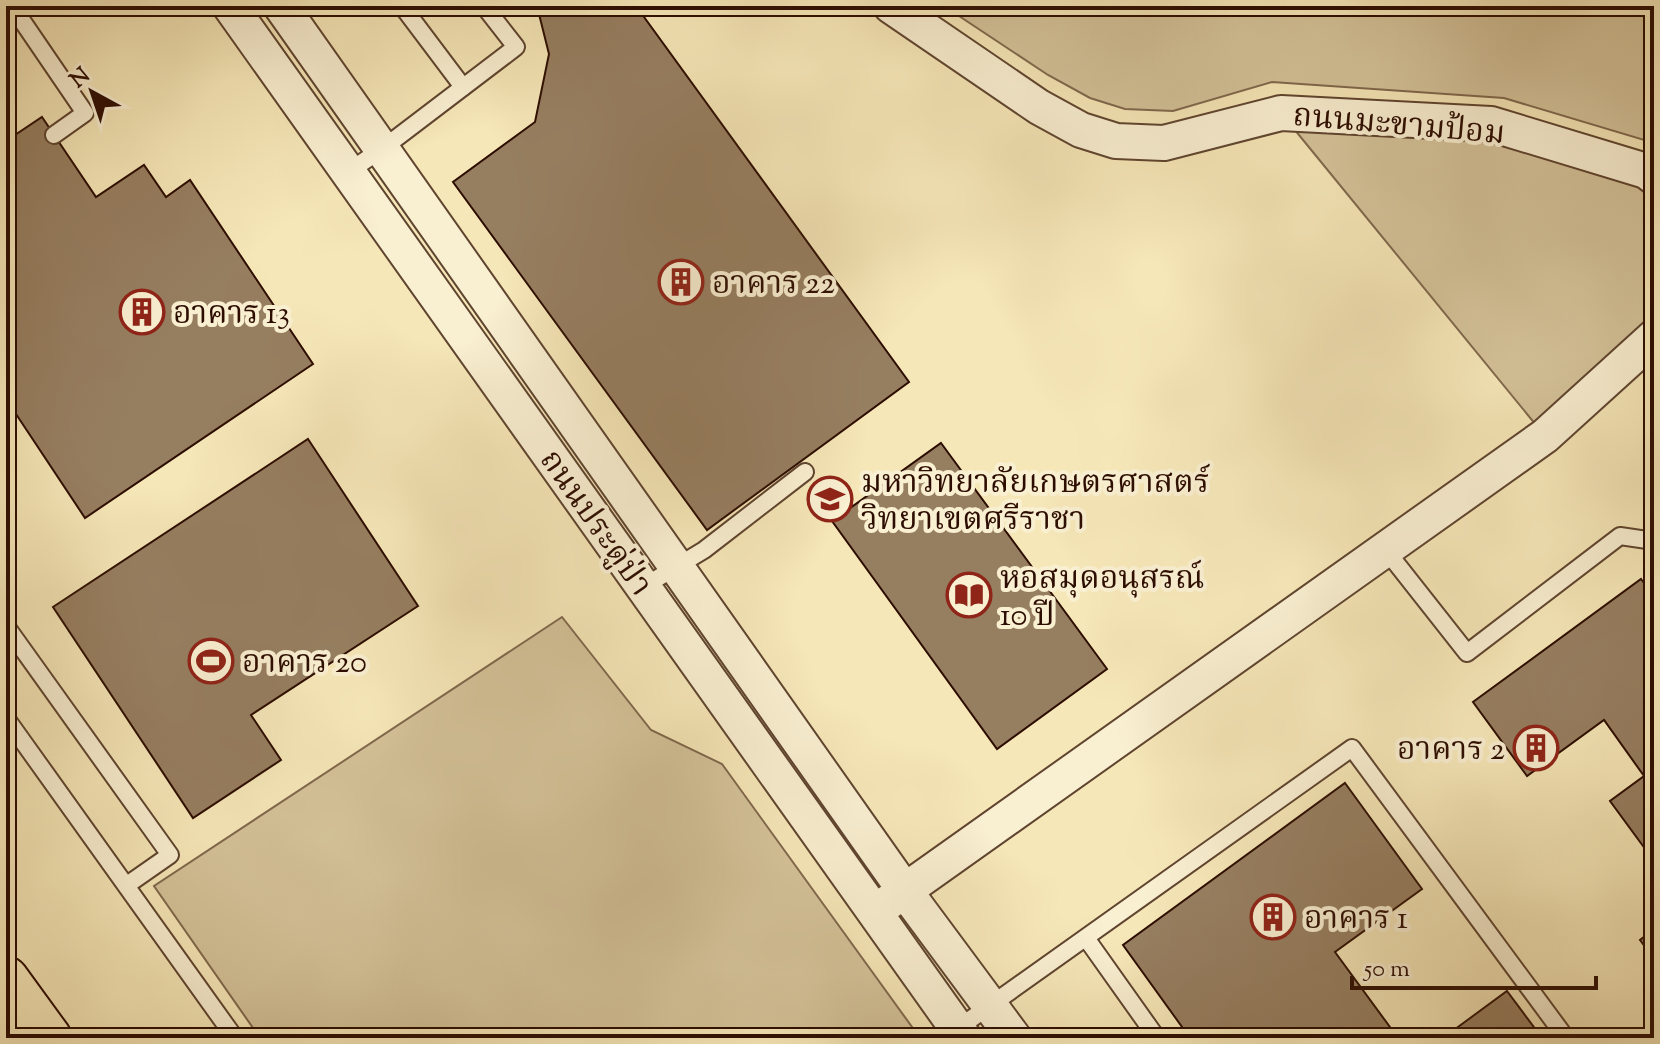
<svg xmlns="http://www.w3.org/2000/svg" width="1660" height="1044" font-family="'Sorts Mill Goudy','Noto Serif Thai',serif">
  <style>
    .green { fill: #d4c299; stroke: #80684d; stroke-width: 2 }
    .building { fill: #967e60; stroke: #2d0d01; stroke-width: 2 }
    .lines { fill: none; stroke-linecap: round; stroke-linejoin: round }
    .service-casing { stroke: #5f442f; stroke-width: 20 }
    .minor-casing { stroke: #5f442f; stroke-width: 38 }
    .trunk-casing { stroke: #2d0d01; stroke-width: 48 }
    .service { stroke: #f9efd1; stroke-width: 16 }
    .minor { stroke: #f9efd1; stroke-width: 34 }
    .trunk { stroke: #f6e7b8; stroke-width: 44 }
    .labels { text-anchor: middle; stroke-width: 8; stroke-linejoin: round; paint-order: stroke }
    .street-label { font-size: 32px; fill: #2d0d01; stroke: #f9efd1 }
    .poi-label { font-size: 32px; fill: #2d0d01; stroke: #f9efd1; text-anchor: start }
  </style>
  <rect width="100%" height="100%" fill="#f6e7b8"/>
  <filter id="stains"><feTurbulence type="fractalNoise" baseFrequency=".0025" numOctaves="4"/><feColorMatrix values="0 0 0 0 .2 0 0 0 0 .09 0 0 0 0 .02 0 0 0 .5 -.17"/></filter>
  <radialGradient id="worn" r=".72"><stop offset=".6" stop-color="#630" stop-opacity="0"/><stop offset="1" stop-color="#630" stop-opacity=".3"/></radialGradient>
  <!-- green -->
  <g class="green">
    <polygon points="944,6 1654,6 1654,143 1504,98 1272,82 1173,111 1125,109 1090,98 1048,75"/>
    <polygon points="1281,113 1491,124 1654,177 1654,337 1545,436"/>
    <polygon points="562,617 651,730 722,764 920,1038 260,1038 154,886"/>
  </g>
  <!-- building -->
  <g class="building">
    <polygon points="537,6 636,6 909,382 707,530 453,182 535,122 549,54"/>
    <polygon points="42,117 96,197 144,165 166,197 190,180 313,364 85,518 6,399 6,261 12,257 6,248 6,141"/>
    <polygon points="308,439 418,606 251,715 281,760 193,818 53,607"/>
    <polygon points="941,443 1107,669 997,749 832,521"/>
    <polygon points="1641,579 1654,596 1654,861 1610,801 1644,776 1604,720 1527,776 1473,702"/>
    <polygon points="1345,783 1422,889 1335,952 1398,1038 1190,1038 1123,945"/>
    <polygon points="1654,929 1654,959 1640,940"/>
    <polygon points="1507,991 1542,1038 1443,1038"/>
  </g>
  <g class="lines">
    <!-- service casing -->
    <g class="service-casing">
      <g id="service">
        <polyline points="12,6 85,113 54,135"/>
        <polyline points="402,6 463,87"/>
        <polyline points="348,172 382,149 516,47 484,6"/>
        <polyline points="1385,549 1467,653 1620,536 1654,541"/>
        <polyline points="643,587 704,550 805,472"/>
        <polyline points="6,626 170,855 127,885"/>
        <polyline points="6,718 235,1038"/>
        <polyline points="1086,938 1157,1038"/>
        <polyline points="957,1029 1352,748 1566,1038"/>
      </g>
    </g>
    <!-- minor casing -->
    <g class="minor-casing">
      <g id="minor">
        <polyline points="230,6 964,1038"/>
        <polyline points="281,6 905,891 1014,1038"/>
        <polyline points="891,6 1039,107 1081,130 1116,141 1164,143 1281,113 1491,124 1646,171 1654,177"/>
        <polyline points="886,904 1545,436 1654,337"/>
      </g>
    </g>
    <!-- trunk casing -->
    <g class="trunk-casing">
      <polyline id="trunk" points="6,979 49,1038"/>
    </g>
    <!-- service -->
    <use href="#service" class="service"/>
    <!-- minor -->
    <use href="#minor" class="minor"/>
    <!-- trunk -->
    <use href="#trunk" class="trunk"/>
  </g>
  <!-- icons -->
  <defs>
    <g id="building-ring" transform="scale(2.3)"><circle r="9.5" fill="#f9efd1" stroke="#8f2418" stroke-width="1.5"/><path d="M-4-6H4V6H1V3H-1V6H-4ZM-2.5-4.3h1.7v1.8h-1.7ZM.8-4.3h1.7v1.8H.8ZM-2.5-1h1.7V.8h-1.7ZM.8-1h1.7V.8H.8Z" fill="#8f2418"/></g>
    <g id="university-ring" transform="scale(2.3)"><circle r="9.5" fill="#f9efd1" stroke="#8f2418" stroke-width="1.5"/><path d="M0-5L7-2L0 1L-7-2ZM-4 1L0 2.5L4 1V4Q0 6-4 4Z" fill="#8f2418"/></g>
    <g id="library-ring" transform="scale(2.3)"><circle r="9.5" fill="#f9efd1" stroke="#8f2418" stroke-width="1.5"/><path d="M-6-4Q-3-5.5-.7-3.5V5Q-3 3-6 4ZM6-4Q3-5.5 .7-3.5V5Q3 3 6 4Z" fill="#8f2418"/></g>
    <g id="stadium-ring" transform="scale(2.3)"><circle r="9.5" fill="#f9efd1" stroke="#8f2418" stroke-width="1.5"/><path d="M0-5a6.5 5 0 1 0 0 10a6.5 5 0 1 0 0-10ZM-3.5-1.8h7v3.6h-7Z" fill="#8f2418"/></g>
  </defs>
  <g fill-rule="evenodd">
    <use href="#building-ring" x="681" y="282"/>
    <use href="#building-ring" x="142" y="312"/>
    <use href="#university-ring" x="830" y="499"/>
    <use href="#library-ring" x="969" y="595"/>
    <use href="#stadium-ring" x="211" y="661"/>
    <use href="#building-ring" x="1536" y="748"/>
    <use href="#building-ring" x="1273" y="917"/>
  </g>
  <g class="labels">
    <!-- street labels -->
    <g class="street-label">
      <text transform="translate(1399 123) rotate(5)" y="11">ถนนมะขามป้อม</text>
      <text transform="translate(597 522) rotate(55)" y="11">ถนนประดู่ป่า</text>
    </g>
    <!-- poi labels -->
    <g class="poi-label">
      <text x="712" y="293">อาคาร 22</text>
      <text x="173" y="323">อาคาร 13</text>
      <text x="861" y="492">มหาวิทยาลัยเกษตรศาสตร์<tspan x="861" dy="37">วิทยาเขตศรีราชา</tspan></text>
      <text x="1000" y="588">หอสมุดอนุสรณ์<tspan x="1000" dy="37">10 ปี</tspan></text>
      <text x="242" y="672">อาคาร 20</text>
      <text x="1505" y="759" text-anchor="end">อาคาร 2</text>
      <text x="1304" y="928">อาคาร 1</text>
    </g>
  </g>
  <!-- margin -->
  <rect width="1660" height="1044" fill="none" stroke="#f6e7b8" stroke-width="32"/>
  <rect x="8" y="8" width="1644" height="1028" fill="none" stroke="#2d0d01" stroke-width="4"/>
  <rect x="16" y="16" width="1628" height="1012" fill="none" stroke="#2d0d01" stroke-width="2"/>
  <!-- north arrow -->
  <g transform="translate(92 92) rotate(320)" stroke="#f9efd1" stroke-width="6" paint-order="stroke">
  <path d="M0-6L14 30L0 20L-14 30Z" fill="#2d0d01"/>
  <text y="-12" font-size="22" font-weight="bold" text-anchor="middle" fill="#2d0d01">N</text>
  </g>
  <!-- scale -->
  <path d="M1352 976v12h244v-12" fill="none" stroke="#2d0d01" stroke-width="4"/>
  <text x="1364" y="976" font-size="24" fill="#2d0d01" stroke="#f9efd1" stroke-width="6" paint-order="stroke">50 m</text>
  <rect width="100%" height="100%" filter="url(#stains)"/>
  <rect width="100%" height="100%" fill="url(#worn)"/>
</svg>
